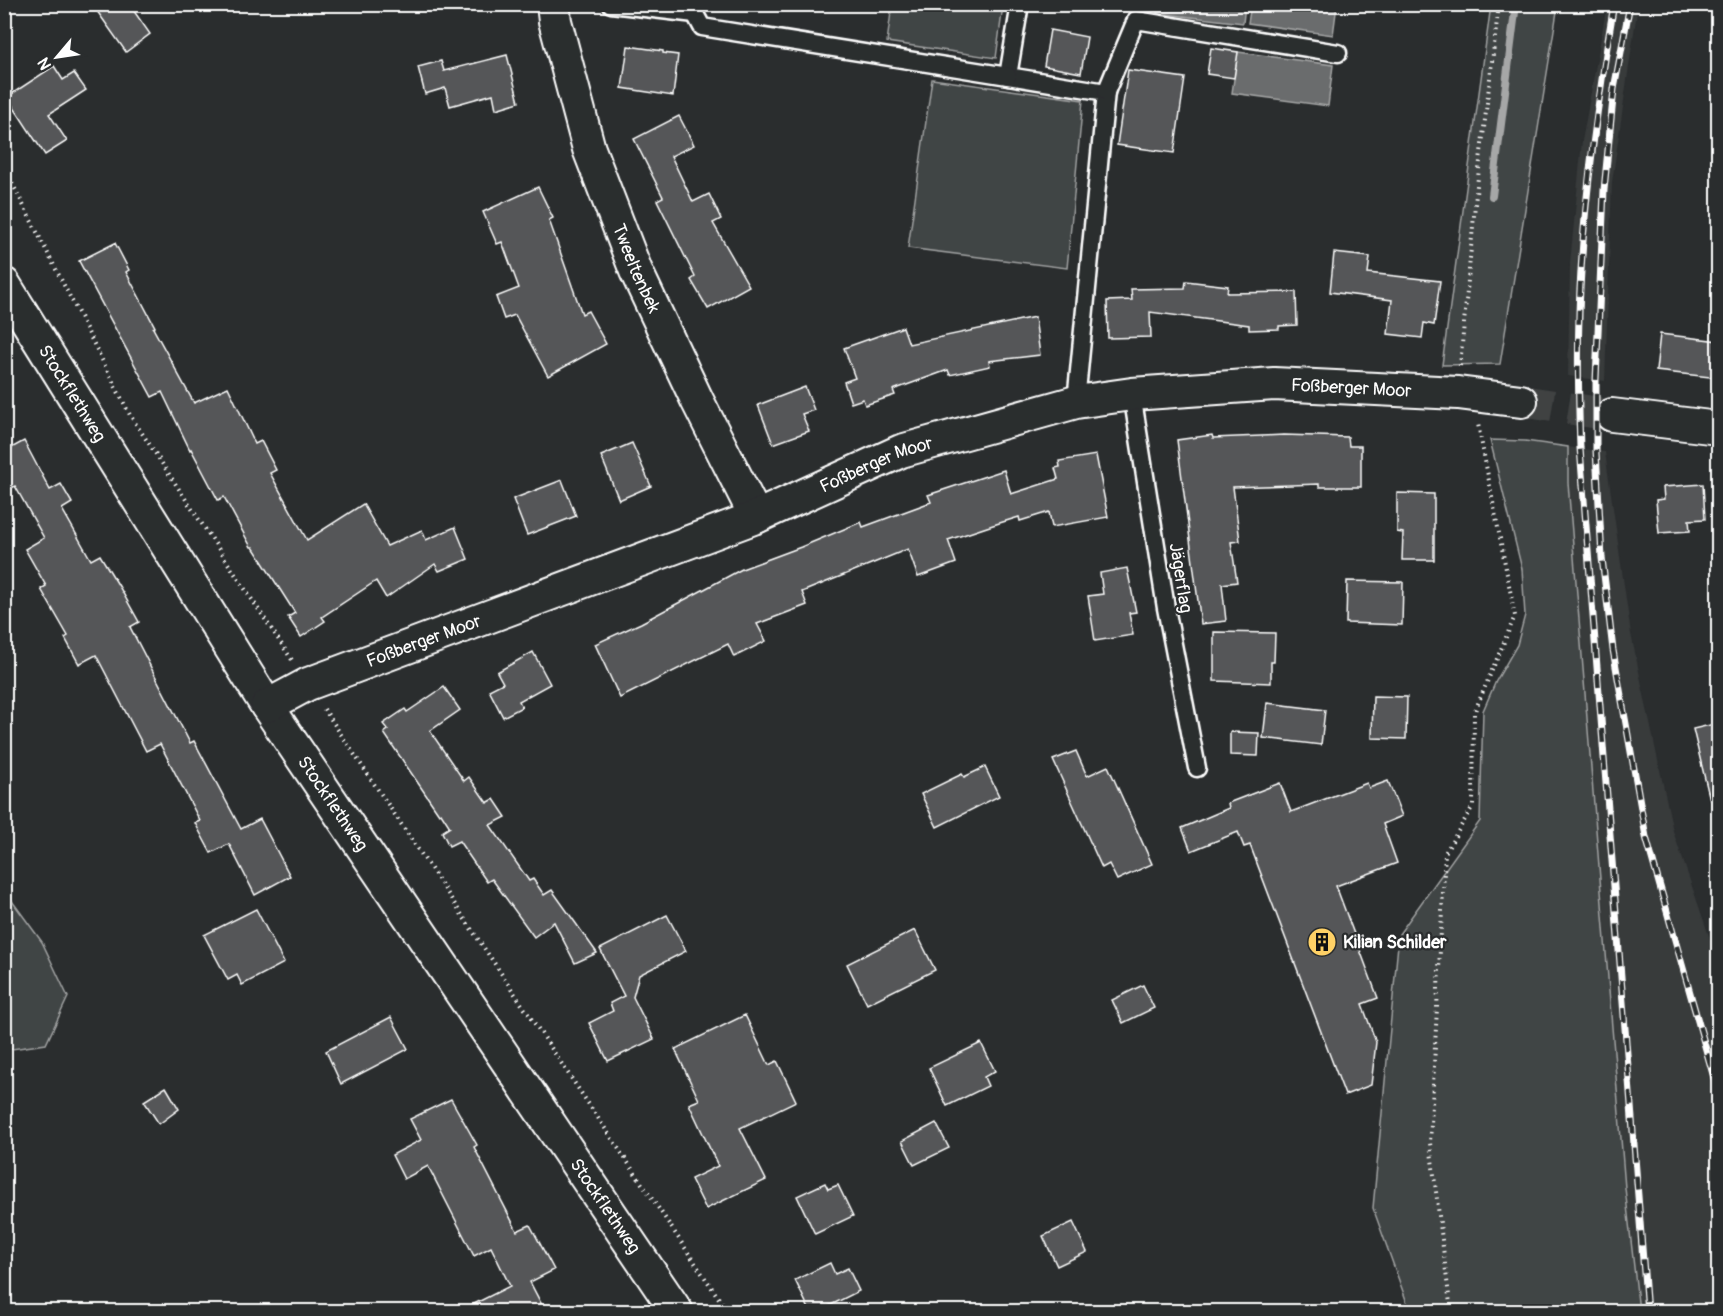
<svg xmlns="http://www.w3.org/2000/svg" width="1723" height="1316" font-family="Pangolin,sans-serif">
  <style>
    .built { fill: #373a3b }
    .green { fill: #414445; stroke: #a0a2a2; stroke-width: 1.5 }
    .water { fill: #6a6c6d; stroke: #a6a7a7; stroke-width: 1.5 }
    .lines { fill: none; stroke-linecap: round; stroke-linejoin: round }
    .stream { stroke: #a6a7a7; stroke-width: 8 }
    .building { fill: #555758; stroke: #fff; stroke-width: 1.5 }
    .street-tunnel { stroke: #3f4243; stroke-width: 32; stroke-dasharray: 32 16; stroke-linecap: butt }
    .lane-casing { stroke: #fff; stroke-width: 21 }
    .street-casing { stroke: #fff; stroke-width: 36 }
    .path { stroke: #fff; stroke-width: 4; stroke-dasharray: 1.5 4.5; stroke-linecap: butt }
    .lane { stroke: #2a2d2e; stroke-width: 16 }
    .street { stroke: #2a2d2e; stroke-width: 32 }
    .rail-casing { stroke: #fff; stroke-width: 7 }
    .rail { stroke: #2a2d2e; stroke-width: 4.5; stroke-dasharray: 14; stroke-linecap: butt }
    .labels { text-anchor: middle; stroke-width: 4.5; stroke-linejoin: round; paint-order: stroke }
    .street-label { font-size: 18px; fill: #fff; stroke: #2a2d2e }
    .poi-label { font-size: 18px; font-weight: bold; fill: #fff; stroke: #2a2d2e; text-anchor: start }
  </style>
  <rect width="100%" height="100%" fill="#2a2d2e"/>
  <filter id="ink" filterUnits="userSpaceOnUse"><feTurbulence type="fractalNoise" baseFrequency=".0167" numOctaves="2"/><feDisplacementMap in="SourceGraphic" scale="12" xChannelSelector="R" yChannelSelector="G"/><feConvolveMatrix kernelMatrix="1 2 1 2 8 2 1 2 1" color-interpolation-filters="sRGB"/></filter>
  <g filter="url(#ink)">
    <!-- built -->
    <g class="built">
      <polygon points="1607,5 1638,5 1612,182 1605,381 1568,376 1570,263 1582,141"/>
      <polygon points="1568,447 1605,452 1631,634 1673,831 1718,962 1718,1311 1639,1311 1625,1188 1568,483"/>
    </g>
    <!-- green -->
    <g class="green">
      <polygon points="892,5 1003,5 996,58 887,42"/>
      <polygon points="1491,5 1558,5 1500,364 1442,365"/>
      <polygon points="932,79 1083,100 1067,268 908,248"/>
      <polygon points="1490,440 1525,441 1568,447 1568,483 1625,1188 1639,1311 1410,1311 1373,1208 1399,934 1480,821 1483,711 1496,681 1517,645 1525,615 1522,569"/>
      <polygon points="4,890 42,942 68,997 46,1044 5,1050"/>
    </g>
    <!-- water -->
    <g class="water">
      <polygon points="1158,5 1158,4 1245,5 1243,23 1157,13"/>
      <polygon points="1251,5 1337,5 1333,35 1248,23"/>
      <polygon points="1238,52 1333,65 1328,106 1232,93"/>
    </g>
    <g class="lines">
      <!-- stream -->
      <polyline class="stream" points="1492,196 1516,4"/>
    </g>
    <!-- building -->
    <g class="building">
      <polygon points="92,4 129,4 150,34 126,52"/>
      <polygon points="1050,30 1087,37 1081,73 1044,66"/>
      <polygon points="628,46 663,51 663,53 678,55 673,96 622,88"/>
      <polygon points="1211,48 1238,52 1234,78 1207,74"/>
      <polygon points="507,55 519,102 496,109 493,94 450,106 445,88 425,94 418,67 441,61 444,71"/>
      <polygon points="54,66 63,80 74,73 86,90 49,114 67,141 45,155 7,97"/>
      <polygon points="1128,70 1185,78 1174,153 1117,145"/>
      <polygon points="679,116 694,145 671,156 693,202 709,194 721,219 713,223 749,286 708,309 691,280 695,277 657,200 663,197 634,139"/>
      <polygon points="538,187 553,218 549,220 582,314 588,311 606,344 548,376 515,315 504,319 496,297 519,288 502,242 497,244 483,212"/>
      <polygon points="115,243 129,270 126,272 155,327 153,328 194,403 228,387 255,444 261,441 276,470 270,473 307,540 363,504 387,546 422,530 426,540 455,527 468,559 439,571 435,564 386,598 376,581 322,617 325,621 301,637 288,617 295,613 253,547 251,547 224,497 218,500 191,449 190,450 162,392 152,397 79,261"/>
      <polygon points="1334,253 1370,257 1368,273 1440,281 1434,325 1424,323 1422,338 1388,334 1392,300 1330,292"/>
      <polygon points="1186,281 1228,286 1227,293 1296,292 1297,325 1279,326 1279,329 1249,330 1249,325 1150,312 1151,337 1108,338 1107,301 1132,300 1131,289 1185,288"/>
      <polygon points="1035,317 1040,355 989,361 990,366 950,375 948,370 893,390 895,395 865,405 863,399 851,403 844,382 855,378 844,348 903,327 909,344"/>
      <polygon points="1660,334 1719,341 1719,378 1656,371"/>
      <polygon points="805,387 814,410 802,414 809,431 773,444 758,405"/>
      <polygon points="1212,435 1213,438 1284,435 1348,437 1349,446 1361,446 1361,487 1319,487 1319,484 1233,487 1240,541 1231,542 1237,582 1222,584 1226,621 1201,624 1177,440"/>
      <polygon points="24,441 50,490 61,484 72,503 62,509 91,560 100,555 120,588 139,622 130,627 190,743 194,741 241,829 260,819 290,876 255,895 229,844 211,853 195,823 200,821 160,744 146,751 96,655 79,664 65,638 68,636 41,589 46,586 25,549 44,538 15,486 4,492 4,452"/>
      <polygon points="632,443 651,486 619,500 601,456"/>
      <polygon points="1096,455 1108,517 1052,527 1049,512 1020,521 1019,517 993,525 948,540 956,563 918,577 908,549 802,592 807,605 757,624 766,641 734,657 728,644 620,698 595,644 641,623 742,569 801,547 861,522 863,527 931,502 928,495 1004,470 1011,494 1058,479 1055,468 1060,467 1059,461"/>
      <polygon points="562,480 576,516 527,535 513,499"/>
      <polygon points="1703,484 1705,519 1689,520 1690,531 1659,533 1656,500 1664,499 1663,487"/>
      <polygon points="1397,493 1434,494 1434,560 1402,560 1403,533 1397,532"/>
      <polygon points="1127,568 1136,612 1129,613 1133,635 1095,641 1088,596 1103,594 1100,573"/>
      <polygon points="1347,581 1403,582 1402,625 1346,623"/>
      <polygon points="1214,632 1275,633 1274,662 1271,662 1271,683 1214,681"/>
      <polygon points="533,652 550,684 519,701 522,707 503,717 489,690 503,683 497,672"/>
      <polygon points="444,687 460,710 430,731 464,781 469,777 487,803 494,799 506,817 490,825 529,881 533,879 544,895 552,890 597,953 575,963 554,922 534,937 492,879 487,882 459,841 449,846 442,832 450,827 441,813 439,814 384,733 388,730 383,724 405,709 407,712"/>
      <polygon points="1373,696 1407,697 1406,739 1372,738"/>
      <polygon points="1267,703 1325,710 1321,745 1263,738"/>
      <polygon points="1719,723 1719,799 1710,800 1693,729"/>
      <polygon points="1230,732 1259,733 1258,756 1230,755"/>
      <polygon points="1076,751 1087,776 1108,766 1152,864 1117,880 1109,864 1102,868 1053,760"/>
      <polygon points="985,767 999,796 937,827 921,794 962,774 964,777"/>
      <polygon points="1388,781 1402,816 1383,824 1397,863 1336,886 1378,998 1362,1004 1376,1042 1371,1085 1345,1095 1250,845 1244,847 1238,832 1191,851 1182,828 1229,808 1228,803 1280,783 1291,812 1367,783 1369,788"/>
      <polygon points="256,909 284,963 242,985 237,975 228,980 204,935"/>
      <polygon points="667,915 686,951 639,975 633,997 654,1039 608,1061 589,1023 613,1011 610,1003 624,996 600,949"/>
      <polygon points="915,930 935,970 867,1004 847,964"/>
      <polygon points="1143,985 1154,1008 1123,1023 1112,1000"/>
      <polygon points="745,1015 769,1065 777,1061 796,1101 740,1128 766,1180 706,1209 691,1179 718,1166 689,1104 699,1100 675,1049"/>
      <polygon points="391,1017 408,1049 341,1084 326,1051"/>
      <polygon points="981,1043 995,1071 984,1077 988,1086 947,1106 929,1068"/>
      <polygon points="166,1087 179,1109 159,1124 144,1101"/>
      <polygon points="451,1099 477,1145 474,1147 517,1231 530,1225 554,1270 530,1282 545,1311 460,1311 510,1286 491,1247 474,1256 428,1166 404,1179 392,1155 421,1140 410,1119"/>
      <polygon points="936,1123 949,1148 914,1165 902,1141"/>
      <polygon points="825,1183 828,1189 838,1185 853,1216 815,1234 797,1196"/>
      <polygon points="1073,1222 1087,1252 1057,1266 1043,1236"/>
      <polygon points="830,1263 835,1274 848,1268 859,1291 819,1311 810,1311 795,1280"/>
    </g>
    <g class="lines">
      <!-- street-tunnel -->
      <polyline class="street-tunnel" points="1521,401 1612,415"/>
      <!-- lane casing -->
      <g class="lane-casing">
        <g id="lane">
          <polyline points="611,4 695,14 696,5"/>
          <polyline points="1020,4 1008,76 1106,92 1076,402"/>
          <polyline points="695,14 702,27 1008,76"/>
          <polyline points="1106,92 1136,20 1338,53"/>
          <polyline points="1132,394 1166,608 1197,768"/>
        </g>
      </g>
      <!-- street casing -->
      <g class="street-casing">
        <g id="street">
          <path id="s1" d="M553 4 555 21 589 149 636 271 697 400 756 517"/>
          <path id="s2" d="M4 284 267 706 677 1312"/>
          <polyline points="1612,415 1718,428"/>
          <path id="s3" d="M267 706 308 684 756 517 901 451 1076 402 1132 394 1274 384 1458 393 1521 401"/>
        </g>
      </g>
      <!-- path -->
      <g class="path">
        <polyline points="4,167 130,415 292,660"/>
        <polyline points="1460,366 1476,194 1499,4"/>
        <polyline points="324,709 728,1312"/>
        <polyline points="1451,1312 1430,1143 1445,853 1473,806 1474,713 1515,616 1478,424"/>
      </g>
      <!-- lane -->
      <use href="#lane" class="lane"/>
      <!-- street -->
      <use href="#street" class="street"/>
      <!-- rail casing -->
      <g class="rail-casing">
        <g id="rail">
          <path d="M1614 4C1599 93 1586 181 1581 271 1577 330 1578 389 1580 448L1647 1312"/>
          <polyline points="1630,4 1614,89 1604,190 1596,380 1596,451 1602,558 1613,650 1646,837 1718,1092"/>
        </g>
      </g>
      <!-- rail -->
      <use href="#rail" class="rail"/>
    </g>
  </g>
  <!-- icons -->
  <defs>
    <g id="building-disc" transform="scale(1.5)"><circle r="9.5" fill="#ffd166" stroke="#2a2d2e"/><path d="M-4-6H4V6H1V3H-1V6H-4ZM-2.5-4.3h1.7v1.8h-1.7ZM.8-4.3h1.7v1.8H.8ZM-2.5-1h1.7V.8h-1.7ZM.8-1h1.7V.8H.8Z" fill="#111"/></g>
  </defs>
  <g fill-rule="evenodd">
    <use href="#building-disc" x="1322" y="942"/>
  </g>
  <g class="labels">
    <!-- street labels -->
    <g class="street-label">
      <text dy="6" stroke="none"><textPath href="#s1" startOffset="278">Tweeltenbek</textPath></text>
      <text dy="6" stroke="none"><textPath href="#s3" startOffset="1142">Foßberger Moor</textPath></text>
      <text dy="6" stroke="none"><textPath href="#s2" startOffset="129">Stockflethweg</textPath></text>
      <text dy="6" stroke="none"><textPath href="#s3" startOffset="656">Foßberger Moor</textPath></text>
      <text transform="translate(1181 578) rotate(81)" y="6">Jägerflag</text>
      <text dy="6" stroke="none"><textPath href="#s3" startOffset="170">Foßberger Moor</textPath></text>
      <text dy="6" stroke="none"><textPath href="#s2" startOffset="615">Stockflethweg</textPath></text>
      <text dy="6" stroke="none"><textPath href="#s2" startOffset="1101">Stockflethweg</textPath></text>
    </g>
    <!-- poi labels -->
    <g class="poi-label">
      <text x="1343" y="948">Kilian Schilder</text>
    </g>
  </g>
  <!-- margin -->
  <rect width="1723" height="1316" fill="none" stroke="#2a2d2e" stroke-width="24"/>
  <rect x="12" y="12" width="1699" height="1292" fill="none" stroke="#fff" stroke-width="2" filter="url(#ink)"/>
  <!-- north arrow -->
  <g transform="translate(57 57) rotate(241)" stroke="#2a2d2e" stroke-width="4.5" paint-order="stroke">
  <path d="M0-4.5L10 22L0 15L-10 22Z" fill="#ffffff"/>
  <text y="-9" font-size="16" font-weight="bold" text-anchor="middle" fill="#ffffff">N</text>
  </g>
</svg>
